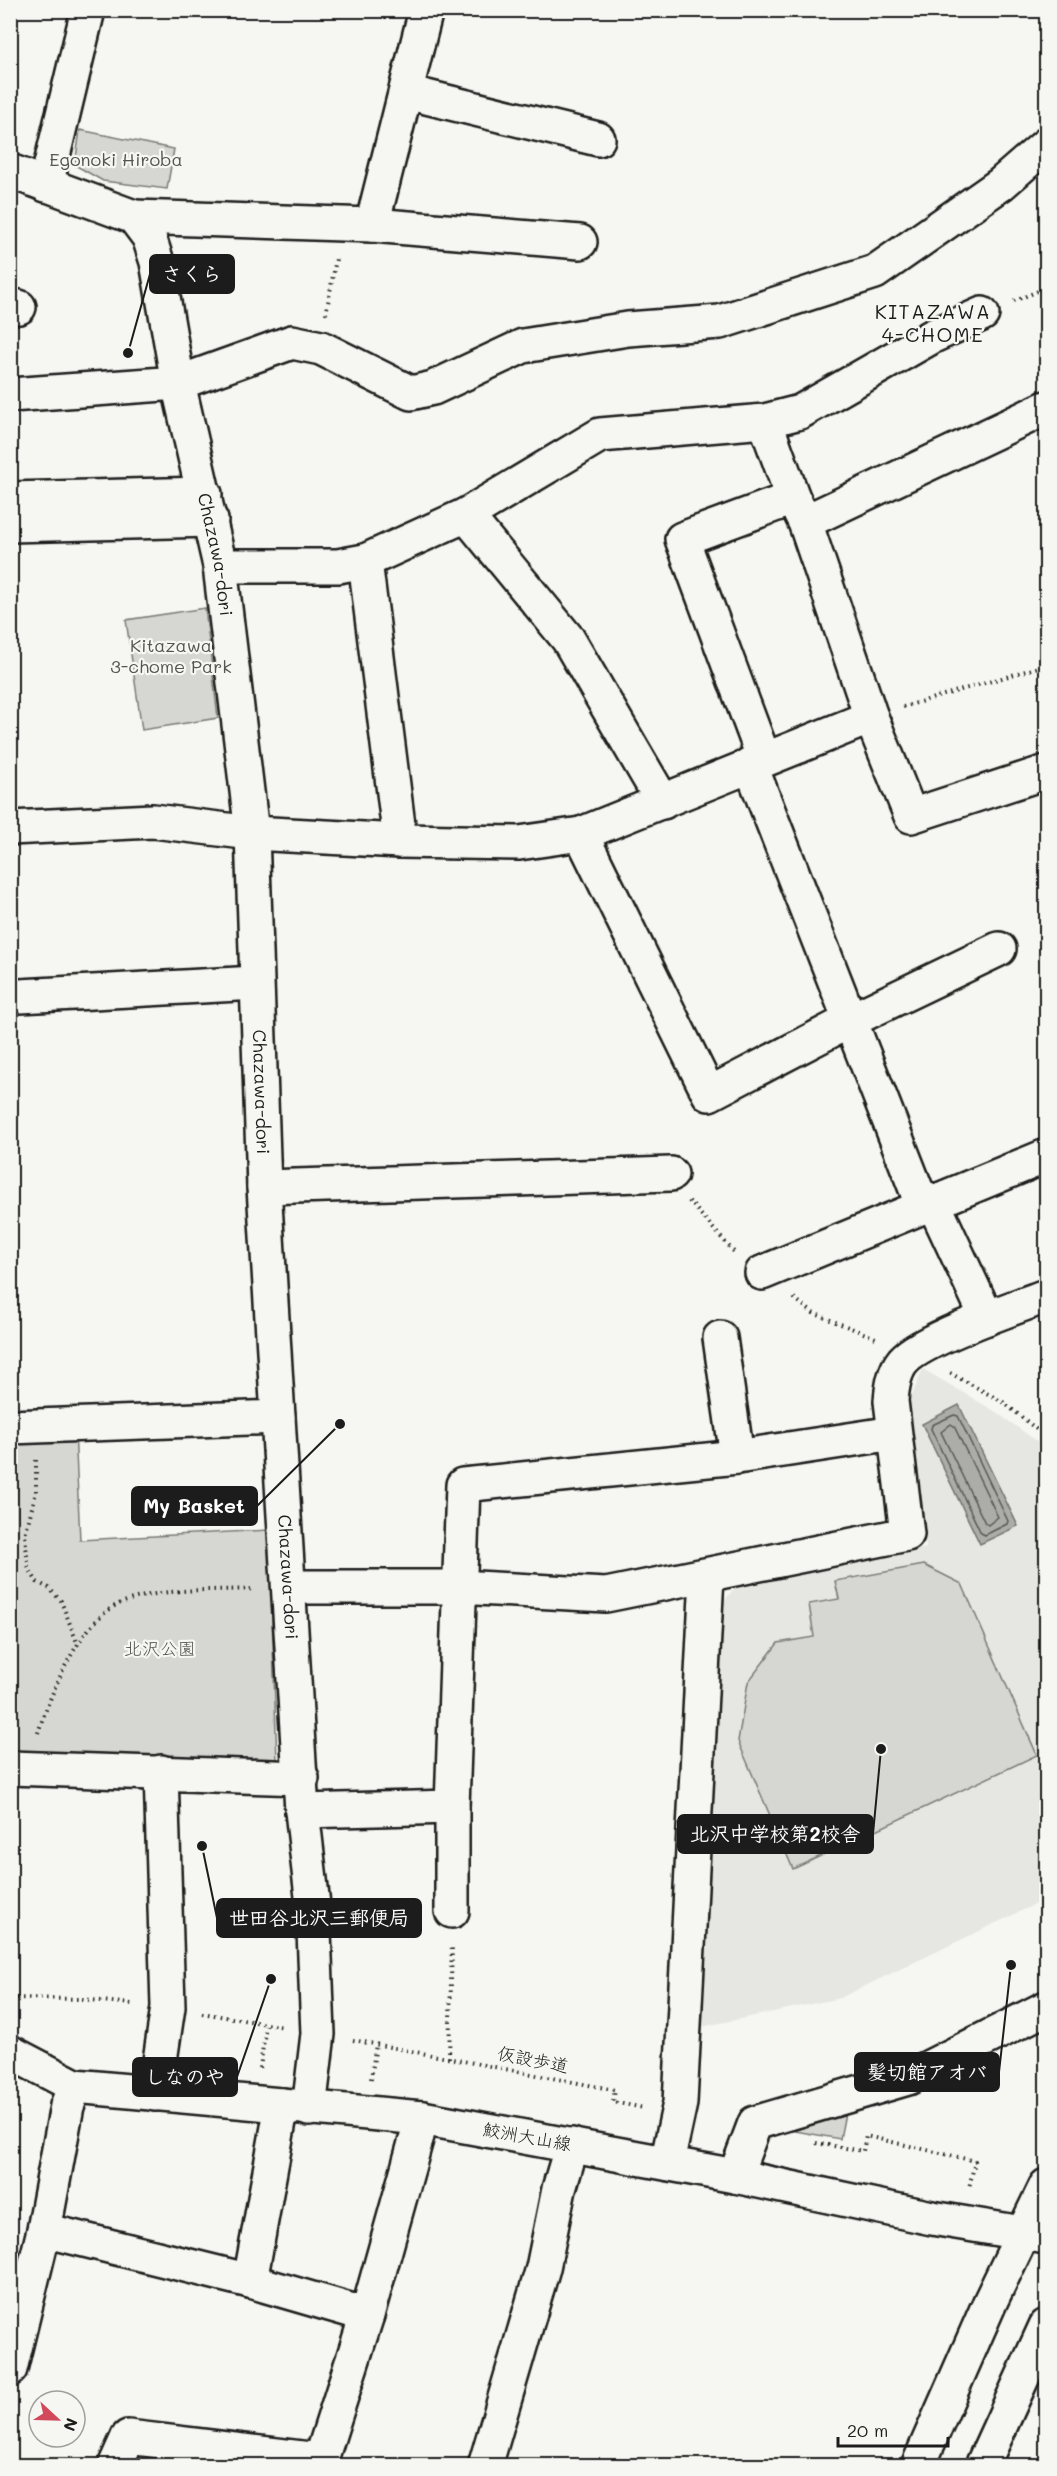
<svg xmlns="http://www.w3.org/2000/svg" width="1057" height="2476" font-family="Mali,'Klee One',sans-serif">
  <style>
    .built { fill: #e6e6e2 }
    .green { fill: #d6d6d2; stroke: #797977; stroke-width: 1.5 }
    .water { fill: #acaca9; stroke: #727271; stroke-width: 1.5 }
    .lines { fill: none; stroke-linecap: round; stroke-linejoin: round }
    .shore { stroke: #565654; stroke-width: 1.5 }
    .minor-casing { stroke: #1c1c1c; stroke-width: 38 }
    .major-casing { stroke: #1c1c1c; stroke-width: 38 }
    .path { stroke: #1c1c1c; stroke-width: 4; stroke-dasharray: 1.5 4.5; stroke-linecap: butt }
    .minor { stroke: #f6f6f2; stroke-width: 33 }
    .major { stroke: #f6f6f2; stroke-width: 33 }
    .labels { text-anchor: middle; stroke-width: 4.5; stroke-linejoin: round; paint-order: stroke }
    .park-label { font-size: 18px; fill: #545453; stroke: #f6f6f2 }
    .street-label { font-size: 18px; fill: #1c1c1c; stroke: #f6f6f2 }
    .neighbourhood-label { font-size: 20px; letter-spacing: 1.5px; fill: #1c1c1c; stroke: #f6f6f2 }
    .leader { fill: none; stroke: #1c1c1c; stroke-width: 2 }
    .callout-dot { fill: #1c1c1c; stroke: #f6f6f2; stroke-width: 2 }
    .callout { fill: #1c1c1c; stroke: #1c1c1c; stroke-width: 2 }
    .callout-label { font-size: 20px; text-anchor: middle; font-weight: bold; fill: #fff }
  </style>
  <rect width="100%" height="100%" fill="#f6f6f2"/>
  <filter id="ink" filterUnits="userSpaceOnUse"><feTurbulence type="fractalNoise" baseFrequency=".0167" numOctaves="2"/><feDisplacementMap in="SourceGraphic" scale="12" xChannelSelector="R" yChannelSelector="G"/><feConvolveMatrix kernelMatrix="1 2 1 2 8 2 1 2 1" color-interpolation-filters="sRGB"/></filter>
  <g filter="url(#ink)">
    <!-- built -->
    <polygon class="built" points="923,1369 996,1412 1046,1448 1046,1899 840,1998 696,2028 725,1600 738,1584 926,1548 909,1403"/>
    <!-- green -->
    <g class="green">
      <polygon points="80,130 174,149 167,189 103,181 75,165"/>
      <polygon points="205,608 218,718 142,730 126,620"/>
      <polygon points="75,1430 80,1540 269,1530 277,1762 11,1754 11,1436"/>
      <polygon points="924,1565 962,1584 1037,1755 793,1869 738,1741 748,1682 778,1643 814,1637 809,1604 839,1599 835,1581"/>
      <polygon points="846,2108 840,2139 784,2129"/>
    </g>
    <!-- water -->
    <polygon class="water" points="959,1405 1018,1526 980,1544 922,1424"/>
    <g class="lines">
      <!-- shore -->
      <g class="shore">
        <polygon points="954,1415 958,1416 1008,1521 1007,1524 985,1535 981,1533 931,1429 932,1425"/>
        <polygon points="951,1424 954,1426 998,1517 988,1525 985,1523 941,1432"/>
      </g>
      <!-- minor casing -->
      <g class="minor-casing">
        <g id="minor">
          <polyline points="406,92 598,139"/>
          <path id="s1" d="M10 171 134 217 149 237 157 262 178 383 220 566 252 833 264 1187 302 1811 313 1905 318 2034 309 2109"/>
          <polyline points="46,185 88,10"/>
          <polyline points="134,217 372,225 580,242"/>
          <polyline points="372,225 426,10"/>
          <polyline points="10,305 19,307"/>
          <polyline points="10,395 178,383 292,342 321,348 411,393 433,388 523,346 628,329 720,322 875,272 1001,184 1046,145"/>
          <polyline points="765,421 793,498 805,522 871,717 911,816 1046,772"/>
          <polyline points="10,499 205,494"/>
          <polyline points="466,515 600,435 765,421 800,412 933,336 982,314"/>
          <polyline points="805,522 1046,408"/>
          <polyline points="10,525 211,520"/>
          <polyline points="365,561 400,841"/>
          <polyline points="220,566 338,566 365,561 466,515 568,639 663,802"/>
          <polyline points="764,759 682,539 793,498"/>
          <polyline points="750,764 918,1194 933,1202 987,1318"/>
          <polyline points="10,828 153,821 252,833 400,841 519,843 581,834 871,717"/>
          <polyline points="581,834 709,1094 849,1021 999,949"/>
          <polyline points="20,996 256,983"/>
          <polyline points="264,1187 671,1174"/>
          <polyline points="762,1273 1046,1156"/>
          <polyline points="720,1338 737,1457"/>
          <polyline points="10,1427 278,1417"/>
          <path d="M289 1587H459L606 1595 907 1534 891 1401C892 1387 894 1372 903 1361 922 1339 1016 1307 1046 1296"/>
          <polyline points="10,1768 302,1778"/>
          <polyline points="302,1811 452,1807"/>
          <polyline points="452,1911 452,1807 463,1485 737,1457 894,1433"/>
          <polyline points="155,2094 168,2007 161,1772"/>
          <polyline points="667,2163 680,2103 707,1576"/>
          <polyline points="735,2176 755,2123 908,2078 1046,2008"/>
          <polyline points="44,2230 250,2281 367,2315"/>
          <polyline points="250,2281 282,2105"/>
          <polyline points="10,2369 44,2230 67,2106 75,2086"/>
          <polyline points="115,2466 128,2437 319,2460"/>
          <polyline points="319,2466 367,2315 422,2118"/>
          <polyline points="485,2466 543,2268 559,2189 572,2145"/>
        </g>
      </g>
      <!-- major casing -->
      <g class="major-casing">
        <g id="major">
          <polyline points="10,2052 75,2086 422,2118 735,2176 932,2218 1046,2237"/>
          <polyline points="918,2466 991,2300 1046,2186"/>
          <polyline points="982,2466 1046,2326"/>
        </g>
      </g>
      <!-- path -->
      <g class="path">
        <polyline points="1014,301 1046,288"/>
        <polyline points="326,314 336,259"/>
        <polyline points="903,707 1046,665"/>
        <polyline points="689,1201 734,1252"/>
        <polyline points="794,1298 813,1313 876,1338"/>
        <polyline points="950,1373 1003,1402 1046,1437"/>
        <polyline points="36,1460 36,1492 25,1535 28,1567 37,1582 49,1588 61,1601 78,1645"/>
        <path d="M38 1733C51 1692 80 1620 121 1603 162 1587 211 1591 255 1589"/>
        <polyline points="347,1905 395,1905"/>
        <polyline points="10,1998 81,1999 132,2004"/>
        <polyline points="202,2013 284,2027"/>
        <polyline points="353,2040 615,2090 613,2102 644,2108"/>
        <polyline points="449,2058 452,1944"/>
        <polyline points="260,2068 266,2024"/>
        <polyline points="371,2079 376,2044"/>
        <polyline points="816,2143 863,2151 866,2136 975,2161 969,2188"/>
      </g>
      <!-- minor -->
      <use href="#minor" class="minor"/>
      <!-- major -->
      <use href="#major" class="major"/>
    </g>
  </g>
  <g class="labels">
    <!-- park labels -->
    <g class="park-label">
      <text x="116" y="166">Egonoki Hiroba</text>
      <text x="171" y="652">Kitazawa<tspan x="171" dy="21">3-chome Park</tspan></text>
      <text x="160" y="1655">北沢公園</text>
    </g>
    <!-- street labels -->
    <g class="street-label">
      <text dy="6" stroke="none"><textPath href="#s1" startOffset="482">Chazawa-dori</textPath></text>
      <text dy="6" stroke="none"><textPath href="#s1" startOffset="1022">Chazawa-dori</textPath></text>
      <text dy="6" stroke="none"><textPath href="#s1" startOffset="1508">Chazawa-dori</textPath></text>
      <text transform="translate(533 2060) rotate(11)" y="6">仮設歩道</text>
      <text transform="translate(527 2137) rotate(10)" y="6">鮫洲大山線</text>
    </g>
    <!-- neighbourhood labels -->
    <g class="neighbourhood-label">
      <text x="933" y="319">KITAZAWA<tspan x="933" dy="23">4-CHOME</tspan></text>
    </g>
  </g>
  <!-- callouts -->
  <path class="leader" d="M128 353L150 274M340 1424L257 1506M881 1749L873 1834M202 1846L217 1918M1011 1965L999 2072M271 1979L237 2077"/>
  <g class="callout-dot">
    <circle cx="128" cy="353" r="6"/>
    <circle cx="340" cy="1424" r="6"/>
    <circle cx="881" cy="1749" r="6"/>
    <circle cx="202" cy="1846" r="6"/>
    <circle cx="1011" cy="1965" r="6"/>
    <circle cx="271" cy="1979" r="6"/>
  </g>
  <g class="callout">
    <rect x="150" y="255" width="84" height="38" rx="6"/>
    <rect x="132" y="1487" width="125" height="38" rx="6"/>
    <rect x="678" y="1815" width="195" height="38" rx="6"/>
    <rect x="217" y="1899" width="204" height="38" rx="6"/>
    <rect x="855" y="2053" width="144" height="38" rx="6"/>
    <rect x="133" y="2058" width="104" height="38" rx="6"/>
  </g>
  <g class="callout-label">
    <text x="192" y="281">さくら</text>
    <text x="194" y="1513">My Basket</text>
    <text x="775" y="1841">北沢中学校第2校舎</text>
    <text x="319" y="1925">世田谷北沢三郵便局</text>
    <text x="927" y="2079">髪切館アオバ</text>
    <text x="185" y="2084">しなのや</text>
  </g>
  <!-- margin -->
  <rect width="1057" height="2476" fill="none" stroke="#f6f6f2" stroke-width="36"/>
  <rect x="18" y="18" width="1021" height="2440" fill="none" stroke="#1c1c1c" stroke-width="2" filter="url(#ink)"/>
  <!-- north arrow -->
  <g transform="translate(57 2419) rotate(112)"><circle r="28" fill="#f6f6f2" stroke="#9f9f9c" stroke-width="1.5"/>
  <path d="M0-4.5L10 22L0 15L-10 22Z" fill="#d1495b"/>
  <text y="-9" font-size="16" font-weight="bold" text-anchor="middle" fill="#1c1c1c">N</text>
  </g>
  <!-- scale -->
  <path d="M838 2437v9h110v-9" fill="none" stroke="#1c1c1c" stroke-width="3"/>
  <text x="847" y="2437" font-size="18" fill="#1c1c1c" stroke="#f6f6f2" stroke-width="4.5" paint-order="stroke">20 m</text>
</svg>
